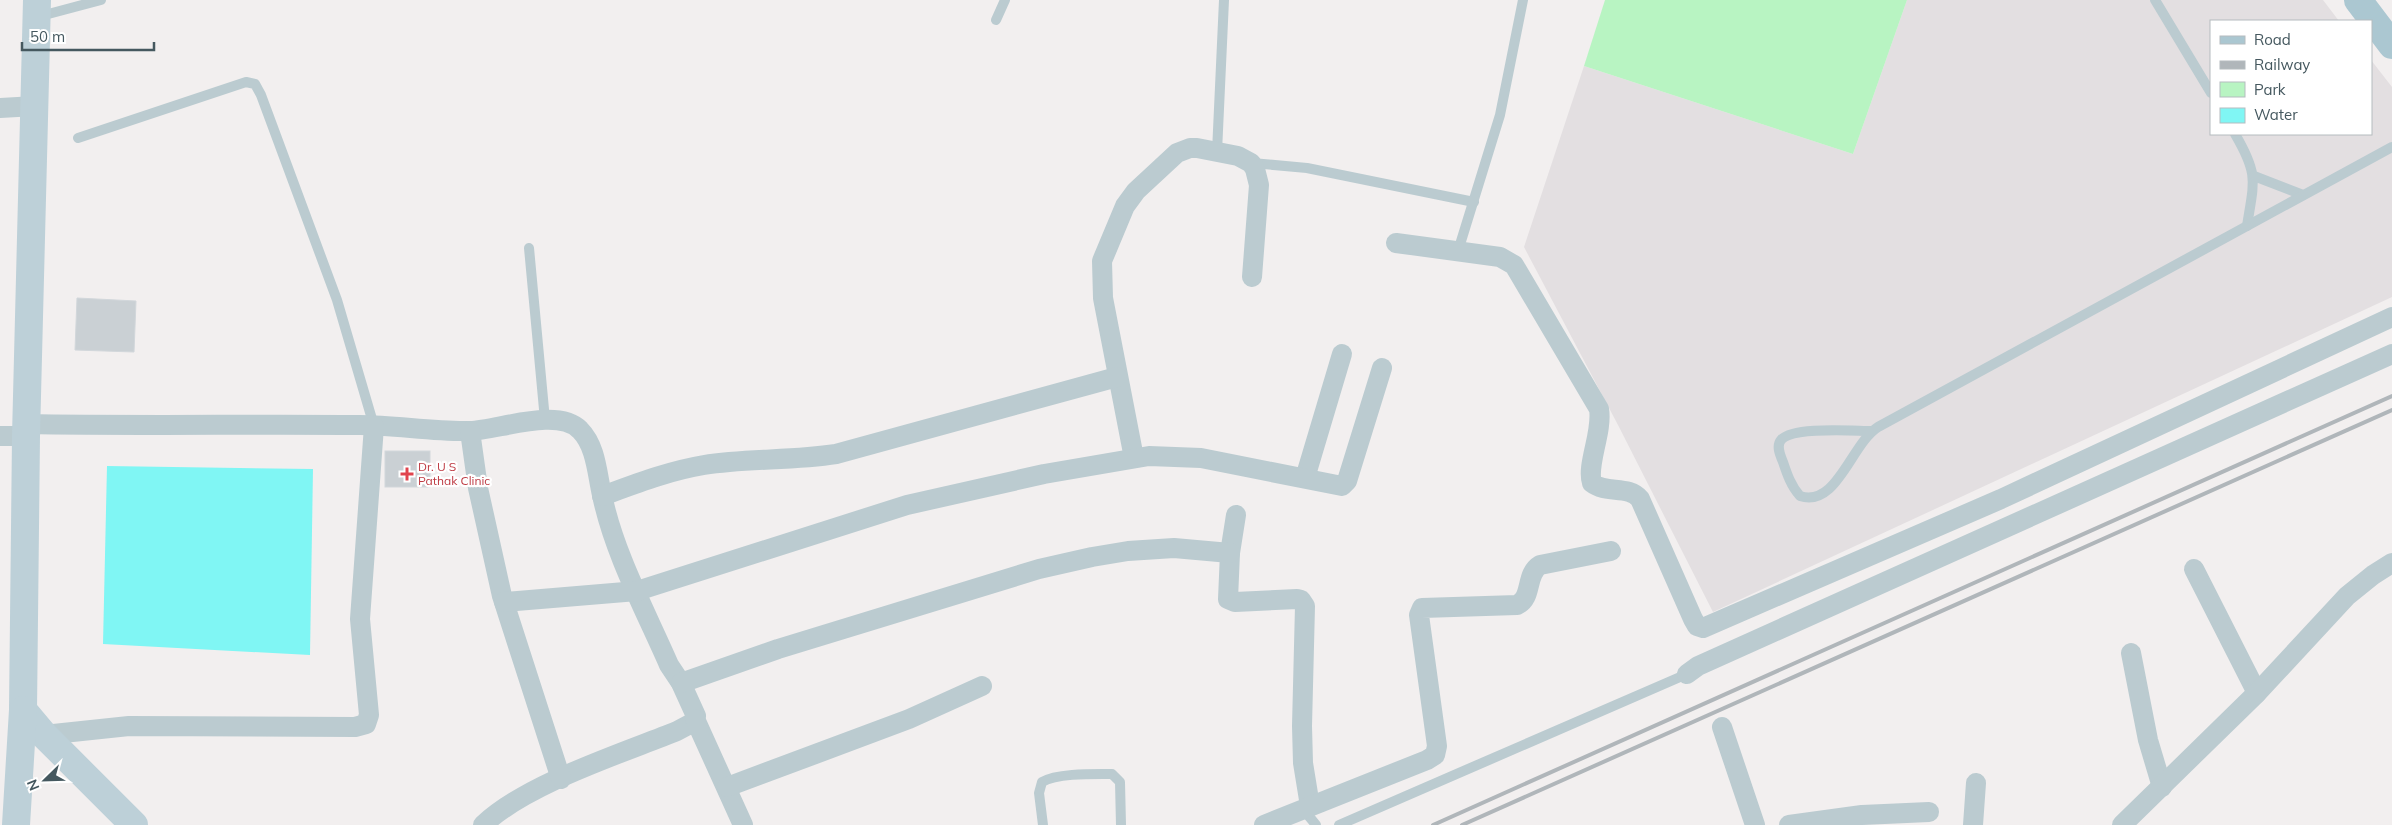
<svg xmlns="http://www.w3.org/2000/svg" width="2392" height="825" font-family="Mulish,sans-serif">
  <style>
    .education { fill: #e3dfe1 }
    .green { fill: #b8f4c2 }
    .water { fill: #80f6f4 }
    .building { fill: #cad0d4; stroke: #d2d7db }
    .lines { fill: none; stroke-linecap: round; stroke-linejoin: round }
    .lane { stroke: #bbcbd0; stroke-width: 10 }
    .street { stroke: #bbcbd0; stroke-width: 20 }
    .secondary { stroke: #bdd0d8; stroke-width: 28 }
    .primary { stroke: #abc7d1; stroke-width: 28 }
    .rail { stroke: #b0b6ba; stroke-width: 4 }
    .health-dot { fill: #e0444e; stroke: #fff; stroke-width: 2 }
    .labels { text-anchor: middle; stroke-width: 4.5; stroke-linejoin: round; paint-order: stroke }
    .health-label { font-size: 12px; fill: #be3a42; stroke: #fff; text-anchor: start }
  </style>
  <rect width="100%" height="100%" fill="#f2efef"/>
  <!-- education -->
  <polygon class="education" points="1907,0 2323,0 2339,21 2211,21 2211,134 2371,134 2371,60 2392,87 2392,297 1713,612 1618,425 1524,247 1584,66 1853,154"/>
  <!-- green -->
  <polygon class="green" points="1605,0 1907,0 1853,154 1584,66"/>
  <!-- water -->
  <polygon class="water" points="107,466 313,469 310,655 103,644"/>
  <!-- building -->
  <g class="building">
    <polygon points="77,298 136,301 134,352 75,350"/>
    <rect x="385" y="451" width="45" height="36"/>
  </g>
  <g class="lines">
    <!-- lane -->
    <g class="lane">
      <polyline points="2155,0 2211,93"/>
      <polyline points="37,17 101,0"/>
      <polyline points="996,20 1005,0"/>
      <path d="M2235 134C2259 175 2254 181 2247 226"/>
      <polyline points="78,138 246,82 255,84 261,95 337,300 374,426"/>
      <polyline points="1217,152 1224,0"/>
      <polyline points="1252,163 1307,168 1474,202"/>
      <polyline points="2254,176 2303,195"/>
      <polyline points="529,248 545,420"/>
      <polyline points="1458,251 1500,115 1523,0"/>
      <path d="M1872 431C1853 431 1792 426 1781 440 1776 446 1780 455 1783 462 1787 474 1791 486 1800 496 1837 508 1851 444 1878 427L2392 147"/>
      <polyline points="1303,809 1316,825"/>
      <path d="M1043 825 1039 793 1042 782C1057 773 1093 774 1112 774L1120 782 1121 825"/>
      <polyline points="1339,825 1687,674"/>
    </g>
    <!-- street -->
    <g class="street">
      <polyline points="0,108 35,106"/>
      <path d="M1396 243 1500 257 1514 265 1599 409C1603 432 1586 465 1592 483 1606 494 1629 485 1640 499L1693 619 1697 626 1703 628 2001 499 2392 317"/>
      <path d="M26 424C138 426 249 424 360 425 396 425 433 432 470 431 498 430 558 407 580 430 596 446 597 473 602 495 614 553 645 610 669 665L681 683 696 716 692 723 677 731C620 754 526 784 483 825"/>
      <polyline points="470,431 478,488 502,596 561,779"/>
      <polyline points="0,436 26,436"/>
      <polyline points="1134,458 1103,298 1102,261 1125,206 1136,191 1177,153 1190,148 1197,148 1238,156 1251,163 1255,169 1259,185 1252,277"/>
      <polyline points="1305,478 1342,354"/>
      <path d="M602 496C635 484 668 471 704 465 748 458 792 461 836 454L1117 377"/>
      <polyline points="1236,515 1230,553 1228,599 1235,602 1297,599 1301,600 1305,606 1302,726 1303,763 1310,806"/>
      <polyline points="2194,569 2257,693"/>
      <polyline points="504,602 637,591 907,505 1044,474 1149,456 1201,458 1342,486 1347,481 1382,368"/>
      <polyline points="2131,653 2148,740 2162,787"/>
      <polyline points="1687,674 1698,666 2392,354"/>
      <polyline points="681,683 778,649 1039,569 1092,557 1128,551 1174,548 1230,553"/>
      <polyline points="695,719 743,825"/>
      <polyline points="1722,727 1755,825"/>
      <polyline points="44,735 129,726 355,727 366,724 369,715 360,619 374,426"/>
      <polyline points="727,787 909,719 982,686"/>
      <path d="M1264 825 1427 760 1435 755 1437 746 1419 615 1422 608 1517 605C1533 598 1525 574 1540 565L1611 551"/>
      <polyline points="1789,825 1862,815 1929,812"/>
      <polyline points="1973,825 1976,783"/>
      <polyline points="2122,825 2257,693 2347,596 2373,575 2392,563"/>
    </g>
    <!-- secondary -->
    <g class="secondary">
      <polyline points="37,0 26,436 23,710 44,735 134,825"/>
      <polyline points="16,825 23,710"/>
    </g>
    <!-- primary -->
    <polyline class="primary" points="2358,0 2392,45"/>
    <!-- rail -->
    <g class="rail">
      <polyline points="1433,825 2392,396"/>
      <polyline points="1462,825 2392,410"/>
    </g>
  </g>
  <!-- markers -->
  <path class="health-dot" d="M404.5 466.5h5v5h5v5h-5v5h-5v-5h-5v-5h5z"/>
  <g class="labels">
    <!-- health labels -->
    <g class="health-label">
      <text x="418" y="471">Dr. U S<tspan x="418" dy="14">Pathak Clinic</tspan></text>
    </g>
  </g>
  <!-- legend -->
  <rect x="2210" y="20" width="162" height="115" fill="#ffffff" stroke="#b5bcbf"/>
  <rect x="2220" y="36" width="25" height="8" fill="#abc7d1" stroke="#b5bcbf"/>
  <text x="2254" y="45" font-size="15" fill="#45585f">Road</text>
  <rect x="2220" y="61" width="25" height="8" fill="#b0b6ba" stroke="#b5bcbf"/>
  <text x="2254" y="70" font-size="15" fill="#45585f">Railway</text>
  <rect x="2220" y="82" width="25" height="15" fill="#b8f4c2" stroke="#b5bcbf"/>
  <text x="2254" y="95" font-size="15" fill="#45585f">Park</text>
  <rect x="2220" y="108" width="25" height="15" fill="#80f6f4" stroke="#b5bcbf"/>
  <text x="2254" y="120" font-size="15" fill="#45585f">Water</text>
  <!-- north arrow -->
  <g transform="translate(45 780) rotate(247)" stroke="#ffffff" stroke-width="4" paint-order="stroke">
  <path d="M0-4L9 19L0 12L-9 19Z" fill="#45585f"/>
  <text y="-8" font-size="14" font-weight="bold" text-anchor="middle" fill="#45585f">N</text>
  </g>
  <!-- scale -->
  <path d="M22 42v8h132v-8" fill="none" stroke="#45585f" stroke-width="2.5"/>
  <text x="30" y="42" font-size="15" fill="#45585f" stroke="#ffffff" stroke-width="4" paint-order="stroke">50 m</text>
</svg>
